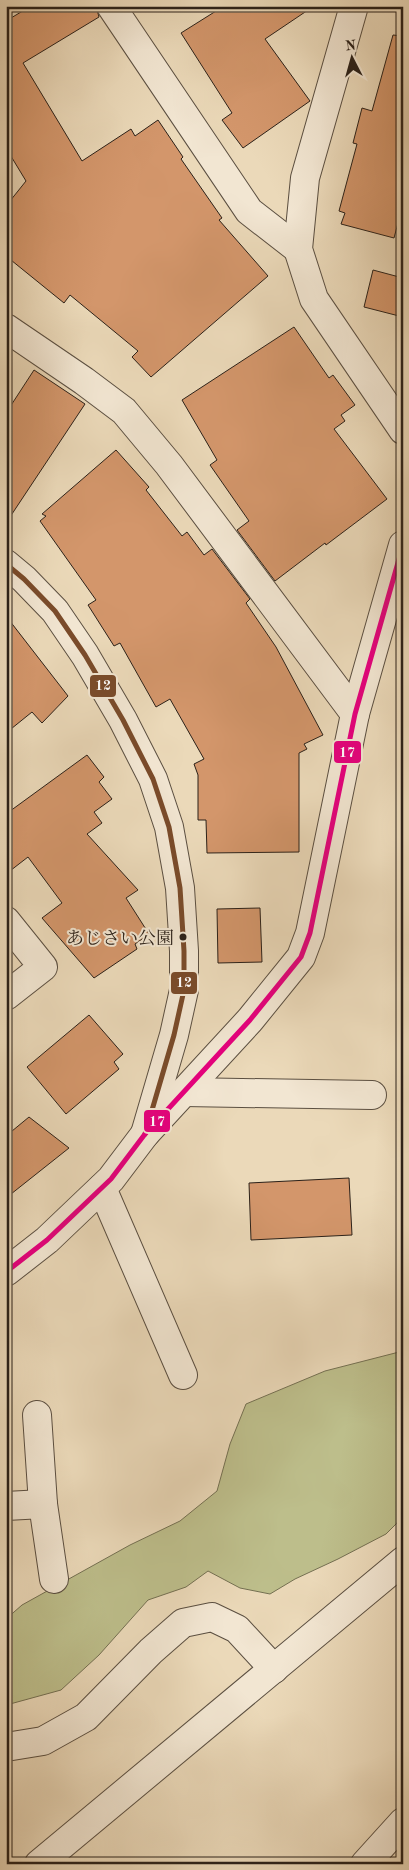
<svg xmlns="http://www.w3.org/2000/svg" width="409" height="1870" font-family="'Old Standard TT','Noto Serif JP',serif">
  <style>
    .green { fill: #bdbe8b; stroke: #747052 }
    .building { fill: #d3966b; stroke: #2b2119 }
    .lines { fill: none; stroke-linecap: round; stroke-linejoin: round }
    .minor-casing { stroke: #5b4f41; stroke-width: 30 }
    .tertiary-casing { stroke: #5b4f41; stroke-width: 30 }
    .minor { stroke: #f2e6d2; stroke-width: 28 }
    .tertiary { stroke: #f2e6d2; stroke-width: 28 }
    .bus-1-casing { stroke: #f2e6d2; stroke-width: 9 }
    .bus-2-casing { stroke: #f2e6d2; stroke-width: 9 }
    .bus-1 { stroke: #7a4b2a; stroke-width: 5 }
    .bus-2 { stroke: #e5007d; stroke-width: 5 }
    .bus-dot { fill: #2b2119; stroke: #f2e6d2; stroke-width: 2 }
    .labels { text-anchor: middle; stroke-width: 4; stroke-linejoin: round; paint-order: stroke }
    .bus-label { font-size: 18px; fill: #2b2119; stroke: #f2e6d2; text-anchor: end }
    .line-badge { stroke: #f2e6d2; stroke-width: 2 }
    .badge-label { font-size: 14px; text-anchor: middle; font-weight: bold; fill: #fff }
  </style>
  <rect width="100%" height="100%" fill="#ebd9b9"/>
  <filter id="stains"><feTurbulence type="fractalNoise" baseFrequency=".004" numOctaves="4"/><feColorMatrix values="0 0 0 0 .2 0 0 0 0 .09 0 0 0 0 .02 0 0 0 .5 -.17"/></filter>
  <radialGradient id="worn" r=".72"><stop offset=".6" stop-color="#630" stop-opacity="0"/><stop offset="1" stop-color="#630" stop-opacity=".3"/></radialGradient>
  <!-- green -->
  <polygon class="green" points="403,1351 403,1511 397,1523 386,1534 338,1559 295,1579 270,1594 240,1588 208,1571 186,1587 148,1600 99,1655 61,1690 10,1704 6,1704 6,1619 22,1605 130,1545 180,1521 217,1491 230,1444 246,1404 325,1371"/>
  <!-- building -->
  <g class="building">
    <polygon points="31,6 96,6 99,17 23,63 82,161 131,129 135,136 158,120 183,157 181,159 222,218 219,220 268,276 151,377 132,357 138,351 70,295 64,303 6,256 6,206 26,181 6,148 6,21"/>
    <polygon points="224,6 314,6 265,39 310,101 243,148 222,120 232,113 181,33"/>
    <polygon points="393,35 403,36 403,204 394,238 341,224 345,213 339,211 357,144 353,143 362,108 372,111"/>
    <polygon points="373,270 403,278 403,317 364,307"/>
    <polygon points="294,327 329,378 333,375 355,405 341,415 345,421 334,429 387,499 326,545 325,543 275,581 237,530 249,521 210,465 217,460 182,400"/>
    <polygon points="34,370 85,404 6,523 6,413"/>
    <polygon points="116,450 149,487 146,490 182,536 187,532 204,555 212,549 250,599 246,603 276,647 323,735 304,744 307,749 299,753 299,852 207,853 206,820 198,820 198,775 194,764 204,759 170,699 156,707 120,643 114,646 88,605 96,600 40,521 46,516 42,514"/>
    <polygon points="6,616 68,696 42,723 32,712 6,733"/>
    <polygon points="87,755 104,777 99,782 112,799 94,812 102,823 87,834 138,890 126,898 149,934 135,944 137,949 94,978 42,918 62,903 28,857 6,874 6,814"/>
    <polygon points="260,908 262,962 218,963 217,909"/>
    <polygon points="89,1015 123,1054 114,1062 119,1069 66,1114 27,1067"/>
    <polygon points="29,1117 69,1148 6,1198 6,1136"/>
    <polygon points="349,1178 352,1235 251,1240 249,1183"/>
  </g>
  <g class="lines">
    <!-- minor casing -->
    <g class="minor-casing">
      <g id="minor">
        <polyline points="111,6 249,211 298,249"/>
        <polyline points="354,6 305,178 298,249 314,299 403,430"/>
        <polyline points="6,328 84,381 124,411 169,465 355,714"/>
        <polyline points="6,921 43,967 6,996"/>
        <polyline points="184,1092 372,1095"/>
        <polyline points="102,1188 183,1375"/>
        <polyline points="6,1272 47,1240 111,1179 145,1134 250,1020 301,957 310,933 355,714 403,545"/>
        <polyline points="37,1415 43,1504"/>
        <polyline points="6,1506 43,1504 54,1579"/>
        <polyline points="6,1747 43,1741 86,1717 151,1651 183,1623 212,1617 237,1629 274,1669"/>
        <polyline points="365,1864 403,1822"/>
      </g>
    </g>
    <!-- tertiary casing -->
    <g class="tertiary-casing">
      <g id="tertiary">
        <polyline points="6,564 24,579 55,611 85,655 123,720 153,779 169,827 180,888 184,951 184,990 174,1035 145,1134"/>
        <polyline points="39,1864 403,1561"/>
      </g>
    </g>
    <!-- minor -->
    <use href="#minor" class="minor"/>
    <!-- tertiary -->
    <use href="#tertiary" class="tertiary"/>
    <!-- bus-1 casing -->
    <g class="bus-1-casing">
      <polyline id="bus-1" points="6,564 24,579 55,611 85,655 123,720 153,779 169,827 180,888 184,951 184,990 174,1035 145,1134"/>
    </g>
    <!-- bus-2 casing -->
    <g class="bus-2-casing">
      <polyline id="bus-2" points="6,1272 47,1240 111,1179 145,1134 250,1020 301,957 310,933 355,714 403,545"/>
    </g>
    <!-- bus-1 -->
    <use href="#bus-1" class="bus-1"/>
    <!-- bus-2 -->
    <use href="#bus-2" class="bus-2"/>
  </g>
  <!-- markers -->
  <circle class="bus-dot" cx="183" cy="937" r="4.5"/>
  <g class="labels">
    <!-- bus labels -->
    <g class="bus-label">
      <text x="174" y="944">あじさい公園</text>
    </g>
  </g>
  <g class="line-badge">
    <rect x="89" y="674" width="28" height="24" rx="5" fill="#7a4b2a"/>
    <rect x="333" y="740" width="29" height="24" rx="5" fill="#e5007d"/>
    <rect x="170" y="971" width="28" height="24" rx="5" fill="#7a4b2a"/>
    <rect x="143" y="1109" width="28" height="24" rx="5" fill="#e5007d"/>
  </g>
  <g class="badge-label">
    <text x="103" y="690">12</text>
    <text x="347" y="757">17</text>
    <text x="184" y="987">12</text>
    <text x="157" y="1126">17</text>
  </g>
  <!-- margin -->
  <rect width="409" height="1870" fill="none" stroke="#ebd9b9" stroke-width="25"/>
  <rect x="8" y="8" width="394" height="1855" fill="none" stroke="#2b2119" stroke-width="2.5"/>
  <rect x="12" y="12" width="384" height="1845" fill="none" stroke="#2b2119"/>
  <!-- north arrow -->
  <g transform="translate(352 58) rotate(354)" stroke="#f2e6d2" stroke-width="4" paint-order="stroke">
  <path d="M0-4L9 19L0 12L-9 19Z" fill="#2b2119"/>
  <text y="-8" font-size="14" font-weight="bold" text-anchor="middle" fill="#2b2119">N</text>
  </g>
  <rect width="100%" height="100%" filter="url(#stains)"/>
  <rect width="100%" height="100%" fill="url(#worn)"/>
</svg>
